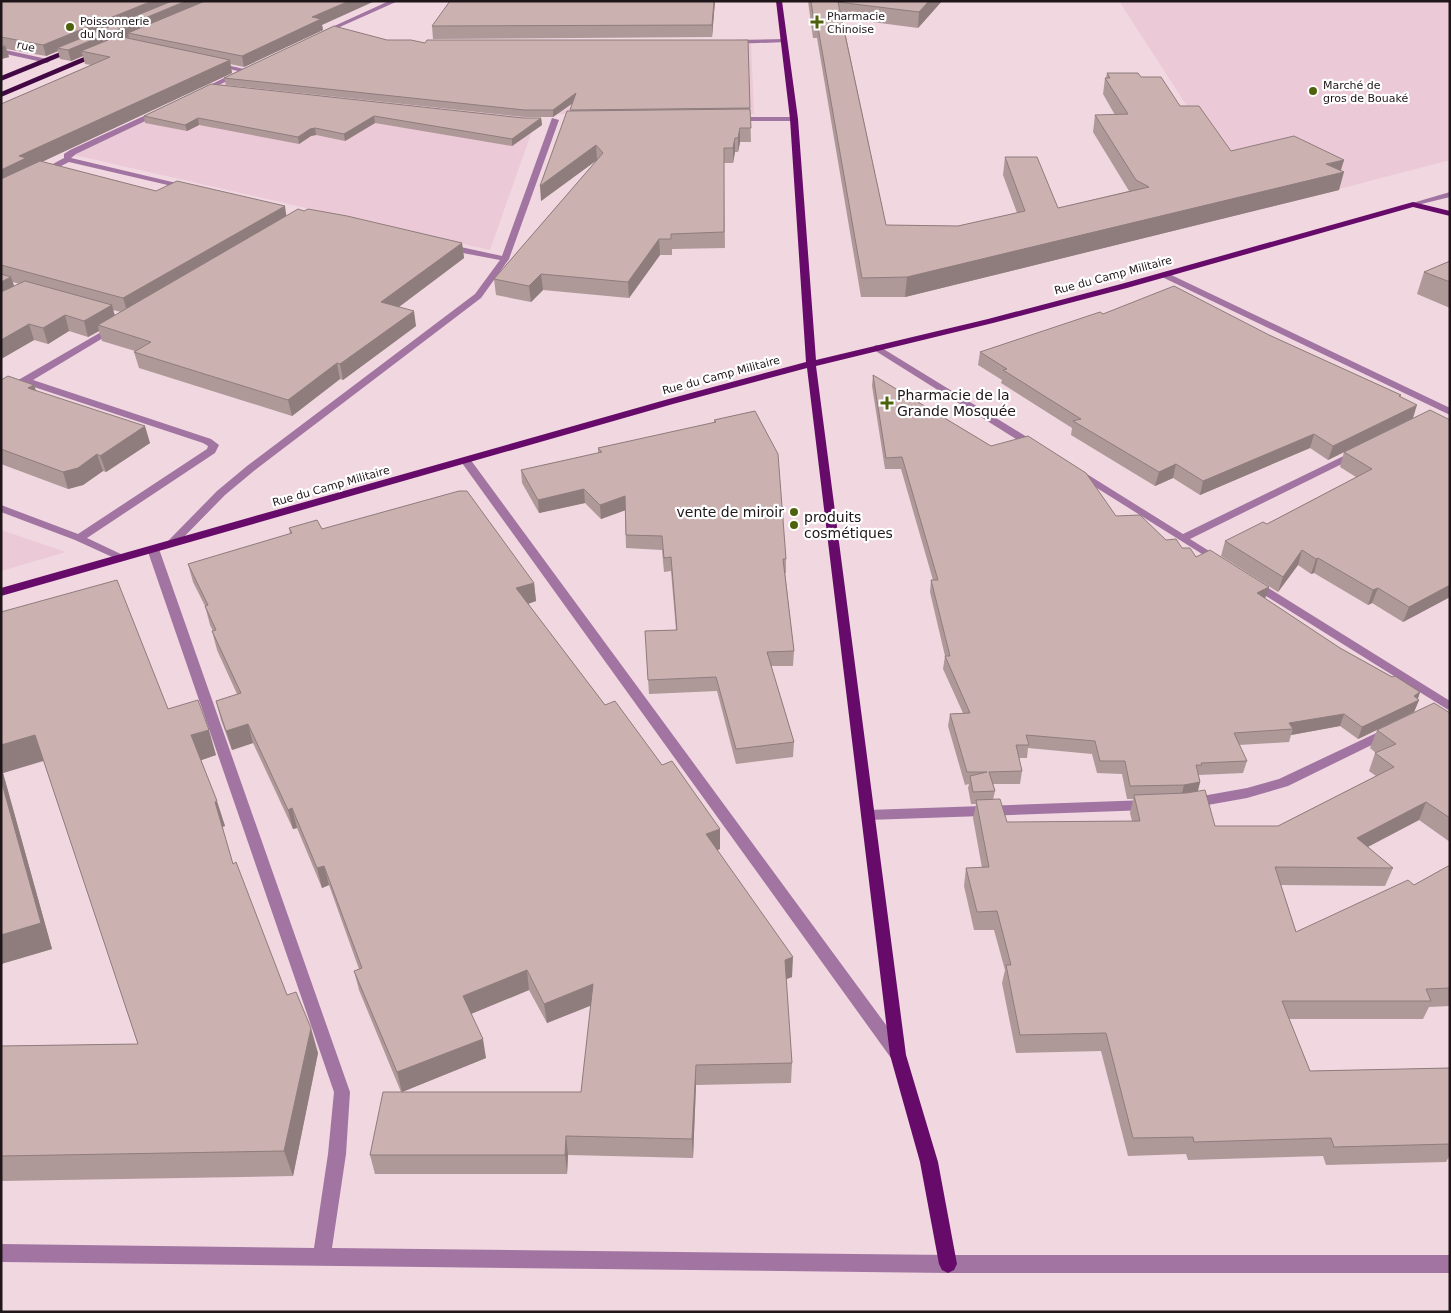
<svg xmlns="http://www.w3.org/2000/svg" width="1451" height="1313" font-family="'DejaVu Sans',sans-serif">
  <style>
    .built { fill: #ebc9d6 }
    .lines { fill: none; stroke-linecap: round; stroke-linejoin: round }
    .minor { fill: #a174a1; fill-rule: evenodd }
    .major { fill: #670b6a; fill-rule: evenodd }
    .highway { fill: #410843; fill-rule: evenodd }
    .wall { fill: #af9898; fill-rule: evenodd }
    .shaded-wall { fill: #8f7c7c }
    .building { fill: #ccb1b1; stroke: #8f7c7c }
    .poi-dot { fill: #4e620b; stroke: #fff; stroke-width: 2 }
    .labels { text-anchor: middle; stroke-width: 4.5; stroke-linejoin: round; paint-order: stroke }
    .far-poi-label { font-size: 11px; fill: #1f161a; stroke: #fff; text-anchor: start }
    .far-street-label { font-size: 11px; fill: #1f161a; stroke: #fff }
    .poi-label { font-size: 14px; fill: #1f161a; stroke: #fff; text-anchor: start }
  </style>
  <rect width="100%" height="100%" fill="#f0d7e0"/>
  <!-- built -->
  <g class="built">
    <polygon points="1119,1 1450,1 1450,160 1262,209 1249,202"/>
    <polygon points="317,37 389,45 751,44 754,114 538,114 490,250 74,155"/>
    <polygon points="1,530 66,552 1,571"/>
  </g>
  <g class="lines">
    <!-- minor -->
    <g class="minor">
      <polygon points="389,1 398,1 324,34 319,33"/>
      <polygon points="784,39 787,41 786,42 732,44 729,42 732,40"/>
      <polygon points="1,49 47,59 50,61 47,63 1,53"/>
      <polygon points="214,62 244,69 257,63 260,65 202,93 198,93 198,91 238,71 212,65 211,64"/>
      <polygon points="159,109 162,109 162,113 76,154 71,158 189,186 189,190 69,162 43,175 36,173 64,158 64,154 70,150"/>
      <polygon points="732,117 794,117 798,119 794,121 735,121 731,119"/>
      <polygon points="552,118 559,120 509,259 481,298 255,470 225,495 176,545 168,545 166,543 168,541 217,491 247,466 475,294 500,260 447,250 443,247 447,244 502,256"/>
      <polygon points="1450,192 1450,197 1413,206 1409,204"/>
      <polygon points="1165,272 1450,408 1450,415 1162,277 1162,273"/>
      <polygon points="115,324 120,327 118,329 33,380 211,439 219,445 215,453 87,538 125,556 127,558 121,561 75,540 1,512 1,505 78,534 207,449 208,446 203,443 25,384 1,397 1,390"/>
      <polygon points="877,345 1040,445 1041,447 1040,449 1032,449 874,350 874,346"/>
      <polygon points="1356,450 1361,453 1360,455 1190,539 1222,559 1224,561 1222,563 1218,564 1073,473 1074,471 1082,471 1183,534"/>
      <polygon points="466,458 470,459 903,1048 905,1053 903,1058 897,1060 891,1058 462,463 461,461 462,459"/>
      <polygon points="153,546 159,549 350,1092 346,1154 332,1248 948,1255 1450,1255 1450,1273 948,1273 1,1262 1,1244 314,1248 328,1154 334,1092 147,549"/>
      <polygon points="1254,579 1450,701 1450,711 1250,586 1248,583 1250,580"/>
      <polygon points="1389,727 1394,728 1396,731 1394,734 1288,786 1247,798 1191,808 1186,807 1184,803 1186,799 1191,798 1247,788 1279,779"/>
      <polygon points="1148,800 1153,801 1155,805 1153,809 1148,810 868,820 863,819 861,815 863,811 868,810"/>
    </g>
    <!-- major -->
    <polygon class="major" points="776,1 782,1 798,119 816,360 988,319 1121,284 1413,202 1450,211 1450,216 1413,207 1127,288 993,323 816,366 906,1055 938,1162 957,1264 954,1270 948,1273 942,1270 939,1264 920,1162 890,1055 807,368 673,404 1,596 1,588 665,400 806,362 790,119"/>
    <!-- highway -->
    <g class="highway">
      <polygon points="75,46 82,48 1,81 1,76"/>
      <polygon points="98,51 105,53 1,97 1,92"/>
    </g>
  </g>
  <!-- wall -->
  <g class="wall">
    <path d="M1 1 322 25 323 30 244 67 230 64 232 73 41 162 156 191 286 216 462 243 464 258 399 307 416 326 343 380 340 379 292 416 139 368 134 352 135 351 102 341 99 331 88 337 69 331 48 344 34 340 1 359V104L91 65 85 64 83 56 71 61 60 59 58 51 46 56 6 49 9 57 1 59ZM13 282 19 284 14 286ZM113 310 121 312 115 315Z"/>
    <polygon points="715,1 712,37 433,39 432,26"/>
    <polygon points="808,1 942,1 918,28 842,18 886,225 958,226 1017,213 1003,175 1005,157 1058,208 1129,191 1093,132 1095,115 1115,115 1103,94 1105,78 1106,78 1107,73 1141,77 1180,106 1231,151 1344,160 1341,170 1339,190 905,297 861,297 817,38 813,38"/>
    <polygon points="387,40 425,43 748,40 751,142 740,142 738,152 735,152 733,163 724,163 725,248 672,249 672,255 660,255 629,298 543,290 531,302 496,295 494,279 597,160 541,201 573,103 553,117 524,117 226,85 224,78"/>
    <polygon points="211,84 523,118 541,118 542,125 512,146 375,123 345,141 316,135 311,136 299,144 199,125 187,131 145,123 144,116"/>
    <polygon points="1450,261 1450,308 1417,294 1424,272"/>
    <polygon points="1103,314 1269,335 1401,395 1400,396 1413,418 1328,460 1310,448 1200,495 1173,478 1155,486 1071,435 1072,428 1001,383 1002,380 978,365 980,352"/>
    <path d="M873 375 991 446 1116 516 1182 548 1265 599 1340 648 1420 692 1418 699 1419 700 1414 712 1358 739 1340 726 1291 735 1289 742 1239 745 1247 761 1243 773 1199 775V777L1200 782 1198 791 1215 826H1278L1376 776 1369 771 1375 753H1376L1370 748 1377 730 1450 713V842L1419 820 1368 847 1393 868 1385 886 1281 885 1296 932 1414 885 1450 865V1006L1429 1007 1423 1019H1289L1310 1071 1450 1068V1155L1446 1162 1326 1165 1323 1156 1188 1160 1186 1154 1128 1156 1101 1051 1016 1053 1002 983 1005 970 994 930H974L964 886 966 868H982L973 818 976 804H971L968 788 969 784 965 785 948 726 950 714 963 713 943 669 945 656 930 592 931 580H933L901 469H885L872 386ZM1028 748 1092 754 1097 773 1122 774 1127 799H1133L1130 813 1132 821 1007 822 993 800 995 791 993 784H1020L1022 771 1019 758H1027Z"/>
    <polygon points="1,380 34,385 36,391 150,443 106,472 103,471 83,485 68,489 1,464"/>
    <polygon points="755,411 786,559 786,573 785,573 794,651 793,666 771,666 794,742 793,757 736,764 717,691 649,694 645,631 676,630 671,571 664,572 662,550 626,548 625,510 601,519 585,503 539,513 522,483 521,470 598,453 598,448 714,423 714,420"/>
    <polygon points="1450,420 1450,597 1403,622 1372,603 1368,605 1314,573 1311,574 1298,565 1278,592 1221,556 1225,541 1267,524 1356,477 1340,467 1344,452"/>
    <path d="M289 528 322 529 534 583 536 601 528 604 605 705 720 849 717 850 792 977 786 979 792 1063 791 1083 696 1085 693 1158 568 1155 567 1174H375L370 1155 401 1092 359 990 354 971 359 969 329 885 322 888 297 828 293 829 253 743 232 750 221 720 216 701 237 694 217 650 212 631H213L210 625 205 606 193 582 188 564 290 534ZM529 990 547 1023 591 1005 581 1092H402L486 1058 471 1014Z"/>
    <polygon points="1,612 168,709 216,755 201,760 225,826 222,827 233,864 287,995 318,1053 293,1176 1,1181 1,1046 138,1044 44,761 3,773 52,949 1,964"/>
  </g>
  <!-- shaded-wall -->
  <g class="shaded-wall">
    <polygon points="152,1 181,1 57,48 58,51 46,56 43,45"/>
    <polygon points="186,1 214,1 128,33 129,37 90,53 81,51 83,56 71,61 68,50"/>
    <polygon points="349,1 375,1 322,25 323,30 244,67 242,56 312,17"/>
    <polygon points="714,1 715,1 712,37 712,25"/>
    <polygon points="929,1 942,1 918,28 919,12"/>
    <polygon points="5,45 9,57 1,59 1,47"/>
    <polygon points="230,60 232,73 29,168 1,187 1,170 19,156"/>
    <polygon points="576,93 577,100 553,117 553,110"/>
    <polygon points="374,116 375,123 345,141 344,134"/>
    <polygon points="198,118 199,125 187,131 185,125"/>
    <polygon points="541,118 542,125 512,146 512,139"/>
    <polygon points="315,128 316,135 311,136 299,144 298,137 310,129"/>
    <polygon points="740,128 740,142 738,152 738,138"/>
    <polygon points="735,138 735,152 733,163 733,148"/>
    <polygon points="596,145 597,160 541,201 540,186"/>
    <polygon points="1344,160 1340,172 1344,172 1339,190 905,297 907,277"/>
    <polygon points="285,206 287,221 128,314 123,298"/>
    <polygon points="659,239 660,255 629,298 628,282"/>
    <polygon points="462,243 464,258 384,318 381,302"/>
    <polygon points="541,274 543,290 531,302 529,286"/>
    <polygon points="11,277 16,292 1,300 1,282"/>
    <polygon points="112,305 116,321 98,325 99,331 88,337 84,321"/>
    <polygon points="414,311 416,326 343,380 340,364"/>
    <polygon points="65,315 69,331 48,344 43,328"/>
    <polygon points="29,324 34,340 1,359 1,340"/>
    <polygon points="337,363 340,379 292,416 288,400"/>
    <polygon points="34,385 39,401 28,388"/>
    <polygon points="1417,405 1413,418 1328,460 1333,446"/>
    <polygon points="145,426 150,443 106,472 100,456"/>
    <polygon points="1314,434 1310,448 1200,495 1203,481"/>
    <polygon points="97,454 103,471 83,485 68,489 63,472"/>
    <polygon points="1176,464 1173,478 1155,486 1159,472"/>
    <polygon points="584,489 585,503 539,513 538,500"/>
    <polygon points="625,496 626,510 601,519 600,505"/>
    <polygon points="1302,550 1298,565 1278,592 1283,577"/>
    <polygon points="1318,558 1314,573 1311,574 1316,559"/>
    <polygon points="534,583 536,601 518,607 516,588"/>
    <polygon points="1450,585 1450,597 1403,622 1409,607"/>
    <polygon points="1269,587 1265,599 1257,593"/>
    <polygon points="1378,588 1372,603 1368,605 1373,590"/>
    <polygon points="1420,692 1417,700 1419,700 1414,712 1358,739 1362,727"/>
    <polygon points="1344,714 1340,726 1291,735 1293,729 1289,723"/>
    <polygon points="248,724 253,743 232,750 226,731"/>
    <polygon points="209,730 216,755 199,761 191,735"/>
    <polygon points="35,735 45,760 3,773 52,949 1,964 1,745"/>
    <polygon points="1200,782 1197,794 1181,797 1184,785"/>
    <polygon points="217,801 225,826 222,827 215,802"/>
    <polygon points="1426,802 1419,820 1350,856 1357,838"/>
    <polygon points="292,808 297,828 293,829 288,810"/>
    <polygon points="720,829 720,849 707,854 706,834"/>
    <polygon points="324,866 329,885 322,888 317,868"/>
    <polygon points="793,957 792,977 784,980 785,960"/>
    <polygon points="527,970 529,990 466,1016 463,996"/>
    <polygon points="593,984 595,1004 547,1023 544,1004"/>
    <polygon points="311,1028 318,1053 293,1176 284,1151"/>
    <polygon points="483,1039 486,1058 402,1092 397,1072"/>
    <polygon points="696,1065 696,1085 693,1158 692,1139"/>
    <polygon points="566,1136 568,1155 567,1174 565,1155"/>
  </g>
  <!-- building -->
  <g class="building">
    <polygon points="1,1 152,1 43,45 1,37"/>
    <polygon points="172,1 186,1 68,50 57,48"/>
    <polygon points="205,1 349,1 312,17 321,19 242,56 128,33"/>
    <polygon points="450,1 714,1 712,25 432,26"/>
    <polygon points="811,1 929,1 919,12 838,2 886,225 958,226 1025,211 1005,157 1037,157 1058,208 1149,187 1136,180 1095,115 1128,114 1105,78 1110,78 1107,73 1138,73 1141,77 1161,77 1180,106 1199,106 1231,151 1294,136 1344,160 1326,164 1344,172 907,277 862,278 817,22 814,22"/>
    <polygon points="334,26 387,40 411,40 425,43 427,40 748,40 750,108 570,110 576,93 553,110 524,110 224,78"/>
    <polygon points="118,36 230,60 19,156 26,158 1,170 1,104 110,57 81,51"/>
    <polygon points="211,84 523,118 541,118 512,139 374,116 344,134 315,128 310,129 298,137 198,118 185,125 144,116"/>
    <polygon points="750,109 751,128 740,128 738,138 735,138 733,148 724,148 724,232 671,234 671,239 659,239 628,282 541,274 529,286 494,279 603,153 596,145 540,186 567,111"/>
    <polygon points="40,161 156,191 177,181 285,206 123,298 1,265 1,179"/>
    <polygon points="298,209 304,211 308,209 347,216 462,243 381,302 414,311 340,364 337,363 288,400 134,352 151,342 98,325"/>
    <polygon points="1450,261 1450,282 1424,272"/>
    <polygon points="1,274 11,277 1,282"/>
    <polygon points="25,281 112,305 84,321 65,315 43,328 29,324 1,340 1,292"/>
    <polygon points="1174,286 1269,335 1401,395 1399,396 1417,405 1333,446 1314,434 1203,481 1176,464 1159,472 1073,421 1081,419 1003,370 1007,369 980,352 1100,312 1103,314"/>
    <polygon points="873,375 991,446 1028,436 1086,473 1116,516 1140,515 1166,540 1176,539 1182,548 1190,548 1196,557 1210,550 1269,587 1257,593 1340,648 1392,677 1395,676 1420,692 1414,696 1419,700 1362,727 1344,714 1289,723 1293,729 1234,733 1247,761 1201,763 1202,765 1196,765 1200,782 1184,785 1130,786 1125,761 1100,761 1095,741 1026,735 1029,745 1016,745 1022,771 989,772 995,791 973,792 970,776 987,772 967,772 950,714 970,713 945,656 950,656 931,580 938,580 902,457 886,458"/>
    <polygon points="8,376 34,385 28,388 145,426 100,456 97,454 78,468 63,472 1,449 1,380"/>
    <polygon points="1430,410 1450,420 1450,585 1409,607 1378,588 1373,590 1318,558 1316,559 1302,550 1283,577 1225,541 1263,522 1267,524 1372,469 1344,452"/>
    <polygon points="755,411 778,454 786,559 783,559 794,651 767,652 794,742 736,749 716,677 648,680 645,631 677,630 671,557 664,558 662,536 626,535 625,496 600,505 584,489 538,500 521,470 602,452 598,448 716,422 714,420"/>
    <polygon points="459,491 467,491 534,583 516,588 605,705 615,701 662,765 672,761 720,829 706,834 793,957 785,960 792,1063 696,1065 692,1139 566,1136 565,1155 370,1155 383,1092 581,1092 593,984 544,1004 527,970 463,996 483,1039 397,1072 354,971 362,968 324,866 317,868 292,808 288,810 248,724 226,731 216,701 241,693 212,631 216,630 205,606 208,605 188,564 292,533 289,528 317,520 322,529"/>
    <polygon points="117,580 168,709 198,700 209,730 191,735 217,801 215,802 233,864 236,862 287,995 296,992 311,1028 284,1151 1,1156 1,1046 138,1044 35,735 1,745 1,612"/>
    <polygon points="1434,703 1450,713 1450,818 1426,802 1357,838 1393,868 1275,867 1296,932 1408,880 1414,885 1450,865 1450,988 1426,989 1431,1001 1282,1001 1310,1071 1450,1068 1450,1144 1334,1147 1331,1138 1194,1142 1193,1137 1133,1138 1106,1033 1020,1035 1006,965 1011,965 997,911 977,912 966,868 989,867 976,800 1000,799 1007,822 1140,821 1134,795 1186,793 1205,790 1215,826 1278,826 1394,767 1375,753 1396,744 1377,730"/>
    <polygon points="1,780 41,923 1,935"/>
  </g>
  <!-- markers -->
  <g class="poi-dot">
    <path d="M814.5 14.5h5v5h5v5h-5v5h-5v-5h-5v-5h5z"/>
    <circle cx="70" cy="27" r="5"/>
    <circle cx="1313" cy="91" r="5"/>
    <path d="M884.5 395.5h5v5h5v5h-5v5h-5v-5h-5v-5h5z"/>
    <circle cx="794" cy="512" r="5"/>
    <circle cx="794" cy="525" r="5"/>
  </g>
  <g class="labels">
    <!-- far-poi labels -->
    <g class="far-poi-label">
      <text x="827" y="20">Pharmacie<tspan x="827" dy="13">Chinoise</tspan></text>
      <text x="80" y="25">Poissonnerie<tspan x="80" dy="13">du Nord</tspan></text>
      <text x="1323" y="89">Marché de<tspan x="1323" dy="13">gros de Bouaké</tspan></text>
    </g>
    <!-- far-street labels -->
    <g class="far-street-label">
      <text transform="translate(26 46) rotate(12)" y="4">rue</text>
      <text transform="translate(1113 275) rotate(-15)" y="4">Rue du Camp Militaire</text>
      <text transform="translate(721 375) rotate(-15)" y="4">Rue du Camp Militaire</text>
      <text transform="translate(331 486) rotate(-16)" y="4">Rue du Camp Militaire</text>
    </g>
    <!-- poi labels -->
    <g class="poi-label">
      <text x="897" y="400">Pharmacie de la<tspan x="897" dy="16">Grande Mosquée</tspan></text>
      <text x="784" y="517" text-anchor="end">vente de miroir</text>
      <text x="804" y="522">produits<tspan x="804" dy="16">cosmétiques</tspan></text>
    </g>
  </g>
  <!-- border -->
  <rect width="1451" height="1313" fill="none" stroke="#1f161a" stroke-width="5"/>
</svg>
